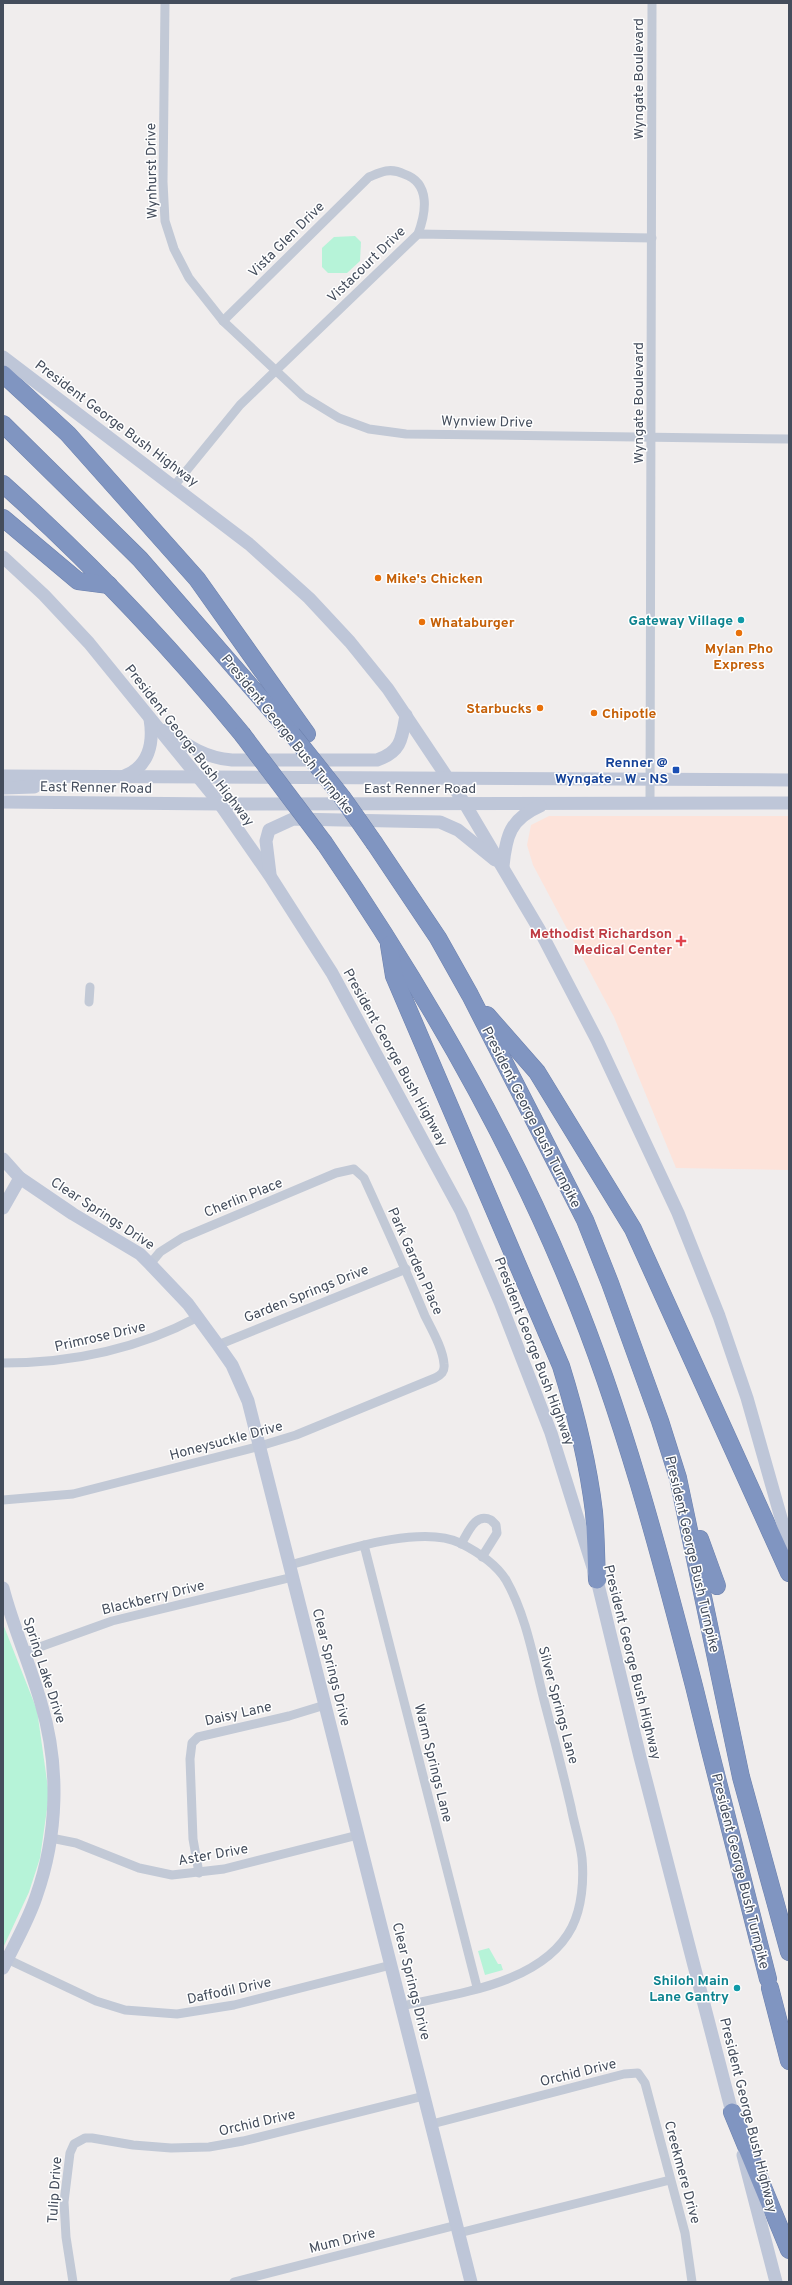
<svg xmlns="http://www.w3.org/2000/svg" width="792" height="2285" font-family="Overpass,sans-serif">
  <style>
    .medical { fill: #fde3da }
    .green { fill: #b6f3d8 }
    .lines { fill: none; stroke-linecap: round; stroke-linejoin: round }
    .highway-casing { stroke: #6b80ad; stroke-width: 18 }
    .street { stroke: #c2c9d6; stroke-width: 9 }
    .secondary { stroke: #bec6d8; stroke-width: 13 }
    .highway { stroke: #8095c1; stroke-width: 17 }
    .highway-bridge-casing { stroke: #6b80ad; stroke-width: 18; stroke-linecap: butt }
    .highway-bridge { stroke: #8095c1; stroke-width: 17 }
    .food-dot { fill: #e8710a; stroke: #fff; stroke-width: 1.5 }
    .culture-dot { fill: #0f9aa8; stroke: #fff; stroke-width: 1.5 }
    .transit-dot { fill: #1a4fb4; stroke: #fff; stroke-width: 1.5 }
    .health-dot { fill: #e0444e; stroke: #fff; stroke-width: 1.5 }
    .labels { text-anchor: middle; stroke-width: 3; stroke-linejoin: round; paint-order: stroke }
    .street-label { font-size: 14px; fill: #444d5c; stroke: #fff }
    .food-label { font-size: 14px; font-weight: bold; fill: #c56008; stroke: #fff; text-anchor: start }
    .culture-label { font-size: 14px; font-weight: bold; fill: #0d838f; stroke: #fff; text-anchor: end }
    .transit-label { font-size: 14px; font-weight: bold; fill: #164399; stroke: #fff; text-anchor: end }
    .health-label { font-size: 14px; font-weight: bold; fill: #be3a42; stroke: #fff; text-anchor: end }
  </style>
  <rect width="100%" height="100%" fill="#f0eded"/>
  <!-- medical -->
  <polygon class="medical" points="549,816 789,816 789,1170 676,1168 614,1017 533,865 527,845 531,825"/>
  <!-- green -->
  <g class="green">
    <polygon points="355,236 361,242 360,261 347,273 328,273 322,267 322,248 334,237"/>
    <polygon points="3,1624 37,1710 49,1795 40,1858 29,1892 3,1948"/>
    <polygon points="489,1948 498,1964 501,1964 503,1970 485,1975 478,1951"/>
  </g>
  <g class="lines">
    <!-- highway casing -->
    <g class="highway-casing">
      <g id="highway">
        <polyline points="3,374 68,434 197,579 307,734"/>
        <polyline points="3,424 140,559 292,734"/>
        <path d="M3 484C89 561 169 645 242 734"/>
        <polyline points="3,518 78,581 109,585"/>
        <path d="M325 844C420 983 506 1130 570 1286 623 1415 659 1551 694 1686 718 1784 743 1882 768 1979"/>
        <polyline points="375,844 438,938 470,995 585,1220 610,1283 660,1421 678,1478 741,1777 789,1952"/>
        <path d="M389 945 394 976 561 1366C576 1414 588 1463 594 1512 596 1535 596 1558 597 1580"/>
        <polyline points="487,1015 537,1072 633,1229 789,1573"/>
        <polyline points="700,1539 717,1586"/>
        <polyline points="770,1988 789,2061"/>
        <polyline points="732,2112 789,2250"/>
      </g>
    </g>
    <!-- street -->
    <g class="street">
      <polyline points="165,3 163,182 165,221 174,249 189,278 223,321 303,396 339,418 369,429 406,434 789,439"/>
      <path d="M223 321 369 177C374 175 380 172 386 171 392 170 398 171 404 174 431 183 426 213 418 234"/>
      <polyline points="174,486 240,405 418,234 652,238"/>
      <polyline points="650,803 652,3"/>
      <polyline points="89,1002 90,987"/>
      <polyline points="218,1345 406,1269"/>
      <path d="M3 1363C71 1363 138 1349 198 1317"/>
      <path d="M3 1500 73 1494 260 1446 296 1435 435 1378C441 1375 445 1372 444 1364 443 1349 432 1330 425 1316 406 1270 385 1224 364 1178L354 1169 336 1173 182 1238 160 1252 150 1264"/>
      <path d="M461 1544C468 1533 475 1512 491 1520L496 1525 497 1533 482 1557"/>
      <polyline points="364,1545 477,1987"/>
      <path d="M290 1565C332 1554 420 1523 460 1543 476 1551 496 1564 506 1580 527 1617 534 1662 545 1704 554 1738 563 1773 571 1807 574 1824 580 1841 582 1858 584 1880 582 1907 572 1927 543 1984 457 1993 402 2006"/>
      <polyline points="23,1653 112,1621 293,1577"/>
      <polyline points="51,1838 76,1843 139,1868 172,1875 224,1869 358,1835"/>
      <polyline points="199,1873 193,1839 190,1759 192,1743 198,1737 289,1716 325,1705"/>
      <polyline points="7,1959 96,2001 125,2010 177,2014 234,2005 391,1965"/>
      <polyline points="432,2124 624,2074 638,2073 645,2083 685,2233 692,2282"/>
      <polyline points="459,2233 670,2180"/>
      <polyline points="73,2282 66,2237 64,2202 70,2153 74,2144 85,2138 92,2138 133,2145 171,2148 209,2147 243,2141 424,2096"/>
      <polyline points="234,2282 457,2225"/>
    </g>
    <!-- secondary -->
    <g class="secondary">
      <polyline points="3,357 249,544 309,598 350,642 388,689 465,804 539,929 597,1040 678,1213 719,1316 747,1398 789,1546"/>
      <polyline points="3,557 44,595 89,643 220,804 270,876 332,973 461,1211 500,1302 551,1433 597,1580 640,1757 734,2120"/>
      <path d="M166 730C187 746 206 758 232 760H377C401 752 402 739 406 715"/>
      <polyline points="3,776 789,780"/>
      <path d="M124 776C149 767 154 743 150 719"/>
      <polyline points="3,788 34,787 37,785 40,777"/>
      <polyline points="3,802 220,804 789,803"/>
      <path d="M503 866C506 836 510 819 540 806"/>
      <polyline points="270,874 266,841 269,830 293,819 440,822 458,830 495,860"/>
      <polyline points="3,1159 20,1178 73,1214 140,1254 150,1264 188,1304 218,1345 232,1365 248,1401 471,2282"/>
      <polyline points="3,1208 20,1178"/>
      <path d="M3 1588C13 1627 30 1664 41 1703 60 1766 58 1835 36 1897 28 1921 14 1945 3 1968"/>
      <polyline points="743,2155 776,2282"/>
    </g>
    <!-- highway -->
    <use href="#highway" class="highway"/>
    <!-- highway-bridge casing -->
    <g class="highway-bridge-casing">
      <g id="highway-bridge">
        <polyline points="242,734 325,844"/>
        <polyline points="292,734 342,797 375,844"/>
      </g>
    </g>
    <!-- highway-bridge -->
    <use href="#highway-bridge" class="highway-bridge"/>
  </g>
  <!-- markers -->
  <g class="food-dot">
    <circle cx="378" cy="578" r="4"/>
    <circle cx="422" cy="622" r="4"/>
    <circle cx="739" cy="633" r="4"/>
    <circle cx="540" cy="708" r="4"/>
    <circle cx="594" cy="713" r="4"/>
  </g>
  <g class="culture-dot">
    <circle cx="741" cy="620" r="4"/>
    <circle cx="737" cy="1988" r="4"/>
  </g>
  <rect class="transit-dot" x="672" y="766" width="8" height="8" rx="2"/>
  <path class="health-dot" d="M679 935h4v4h4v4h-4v4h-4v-4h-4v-4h4z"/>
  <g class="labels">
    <!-- street labels -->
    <g class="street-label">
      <text transform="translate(638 79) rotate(-90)" y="5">Wyngate Boulevard</text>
      <text transform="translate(151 171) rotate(-91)" y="5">Wynhurst Drive</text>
      <text transform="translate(286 239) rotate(-45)" y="5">Vista Glen Drive</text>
      <text transform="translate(366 264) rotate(-44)" y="5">Vistacourt Drive</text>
      <text transform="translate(638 403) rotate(-90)" y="5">Wyngate Boulevard</text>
      <text transform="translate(487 421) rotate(1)" y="5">Wynview Drive</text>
      <text transform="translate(117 423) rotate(37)" y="5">President George Bush Highway</text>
      <text transform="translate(288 734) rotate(51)" y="5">President George Bush Turnpike</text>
      <text transform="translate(190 745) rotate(52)" y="5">President George Bush Highway</text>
      <text transform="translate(96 787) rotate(1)" y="5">East Renner Road</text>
      <text x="420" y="793">East Renner Road</text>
      <text transform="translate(396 1057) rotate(61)" y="5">President George Bush Highway</text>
      <text transform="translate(532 1117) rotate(63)" y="5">President George Bush Turnpike</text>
      <text transform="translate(243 1197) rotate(-22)" y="5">Cherlin Place</text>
      <text transform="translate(103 1213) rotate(33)" y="5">Clear Springs Drive</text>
      <text transform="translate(416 1261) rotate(66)" y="5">Park Garden Place</text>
      <text transform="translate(306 1293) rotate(-22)" y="5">Garden Springs Drive</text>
      <text transform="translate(100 1336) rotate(-13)" y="5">Primrose Drive</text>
      <text transform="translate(535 1351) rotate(69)" y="5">President George Bush Highway</text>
      <text transform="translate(226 1440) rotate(-15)" y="5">Honeysuckle Drive</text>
      <text transform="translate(693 1554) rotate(77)" y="5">President George Bush Turnpike</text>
      <text transform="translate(153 1597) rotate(-14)" y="5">Blackberry Drive</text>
      <text transform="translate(633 1662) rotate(76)" y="5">President George Bush Highway</text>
      <text transform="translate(332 1667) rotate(76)" y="5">Clear Springs Drive</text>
      <text transform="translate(45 1670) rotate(72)" y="5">Spring Lake Drive</text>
      <text transform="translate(559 1705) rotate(75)" y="5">Silver Springs Lane</text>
      <text transform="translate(238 1713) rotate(-13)" y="5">Daisy Lane</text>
      <text transform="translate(434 1763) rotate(76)" y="5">Warm Springs Lane</text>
      <text transform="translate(213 1854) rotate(-10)" y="5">Aster Drive</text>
      <text transform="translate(741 1871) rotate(76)" y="5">President George Bush Turnpike</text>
      <text transform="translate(412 1981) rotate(76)" y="5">Clear Springs Drive</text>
      <text transform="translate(229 1990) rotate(-12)" y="5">Daffodil Drive</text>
      <text transform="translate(578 2072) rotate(-14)" y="5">Orchid Drive</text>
      <text transform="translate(749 2115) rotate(76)" y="5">President George Bush Highway</text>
      <text transform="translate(257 2122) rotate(-13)" y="5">Orchid Drive</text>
      <text transform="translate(683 2172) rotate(75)" y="5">Creekmere Drive</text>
      <text transform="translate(54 2190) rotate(-86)" y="5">Tulip Drive</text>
      <text transform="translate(342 2240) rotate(-14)" y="5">Mum Drive</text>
    </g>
    <!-- food labels -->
    <g class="food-label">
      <text x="386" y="583">Mike's Chicken</text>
      <text x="430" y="627">Whataburger</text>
      <text x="739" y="653" text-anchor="middle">Mylan Pho<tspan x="739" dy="16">Express</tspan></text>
      <text x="532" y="713" text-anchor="end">Starbucks</text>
      <text x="602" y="718">Chipotle</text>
    </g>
    <!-- culture labels -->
    <g class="culture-label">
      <text x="733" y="625">Gateway Village</text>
      <text x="729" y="1985">Shiloh Main<tspan x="729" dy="16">Lane Gantry</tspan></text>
    </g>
    <!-- transit labels -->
    <g class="transit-label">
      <text x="668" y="767">Renner @<tspan x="668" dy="16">Wyngate - W - NS</tspan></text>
    </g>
    <!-- health labels -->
    <g class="health-label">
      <text x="672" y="938">Methodist Richardson<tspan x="672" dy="16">Medical Center</tspan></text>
    </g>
  </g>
  <!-- border -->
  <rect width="792" height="2285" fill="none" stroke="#444d5c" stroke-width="8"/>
</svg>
